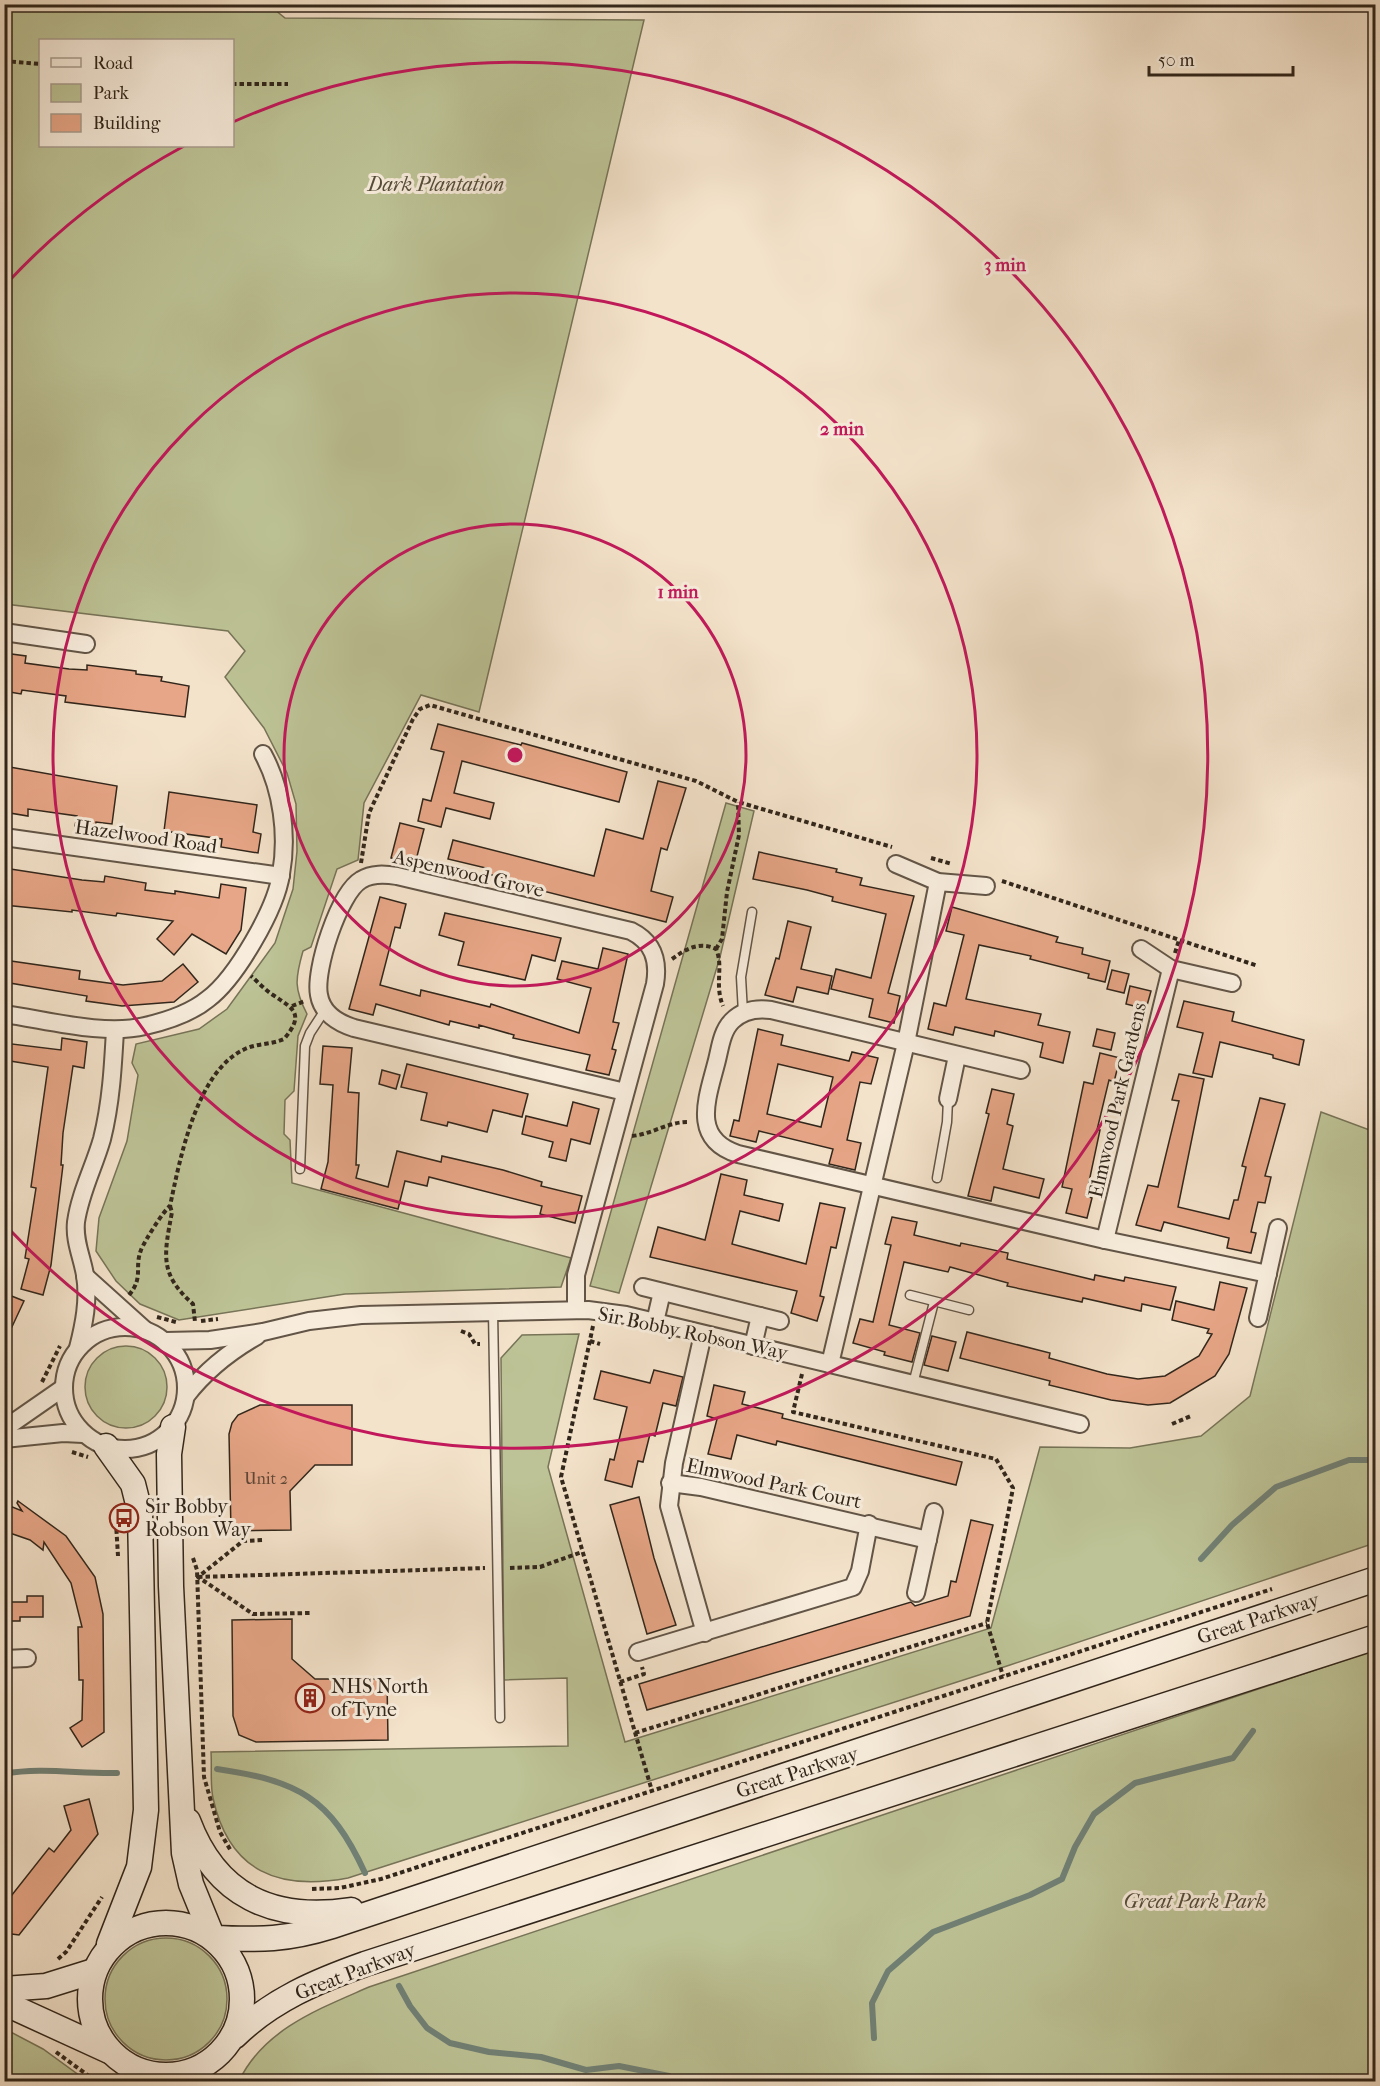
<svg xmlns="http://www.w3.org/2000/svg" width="1380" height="2086" font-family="'IM FELL French Canon',serif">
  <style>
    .green { fill: #bdc396; stroke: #777458; stroke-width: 1.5; fill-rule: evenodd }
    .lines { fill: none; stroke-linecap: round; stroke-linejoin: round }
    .stream { stroke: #718176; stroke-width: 6 }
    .building { fill: #e7a687; stroke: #31261b; stroke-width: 1.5; fill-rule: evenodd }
    .lane-casing { stroke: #625547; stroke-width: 11 }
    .street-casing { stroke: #625547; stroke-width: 20 }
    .secondary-casing { stroke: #31261b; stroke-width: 27 }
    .path { stroke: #31261b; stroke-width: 4; stroke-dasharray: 4.5 3; stroke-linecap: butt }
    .lane { stroke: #f8eddd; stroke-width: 8 }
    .street { stroke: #f8eddd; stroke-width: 16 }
    .secondary { stroke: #f8eddd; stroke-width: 24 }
    .ring { fill: none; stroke: #c2185b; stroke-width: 3 }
    .labels { text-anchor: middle; stroke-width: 6; stroke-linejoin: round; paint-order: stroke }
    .number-label { font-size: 16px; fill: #5e4636 }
    .park-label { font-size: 20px; font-style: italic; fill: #544d3a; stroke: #f8eddd }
    .street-label { font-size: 20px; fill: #31261b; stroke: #f8eddd }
    .poi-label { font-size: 20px; fill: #31261b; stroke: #f8eddd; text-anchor: start }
    .centre { fill: #c2185b; stroke: #f8eddd; stroke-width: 3 }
    .ring-label { font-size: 18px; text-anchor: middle; font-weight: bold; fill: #c2185b; stroke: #f8eddd; stroke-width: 6; stroke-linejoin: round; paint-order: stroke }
  </style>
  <rect width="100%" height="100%" fill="#f4e3cb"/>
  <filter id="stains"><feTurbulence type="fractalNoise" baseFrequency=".00333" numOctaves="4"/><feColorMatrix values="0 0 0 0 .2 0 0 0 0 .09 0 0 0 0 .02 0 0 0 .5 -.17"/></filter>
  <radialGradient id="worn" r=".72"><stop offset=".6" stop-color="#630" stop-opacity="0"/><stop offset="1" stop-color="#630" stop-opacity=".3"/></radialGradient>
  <!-- green -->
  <g class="green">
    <path d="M269 5 285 18 644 20 479 712 421 695 364 803 358 860 337 869 311 947 303 951C295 979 294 989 307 1014L298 1036 294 1091 285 1100 284 1134 290 1140 292 1183 571 1258 561 1287 345 1294 179 1320 140 1304 116 1281 96 1251 99 1218 127 1141 138 1075 132 1063 136 1044 199 1029 227 1009 275 943 293 889 297 851 296 804 287 773 264 728 225 677 245 651 228 631 5 604V5ZM40 40H232V146H40Z"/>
    <polygon points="726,803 754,811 720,957 619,1293 590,1286"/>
    <path d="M1321 1112 1375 1132V1543L1010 1665 348 1878C279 1891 229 1872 213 1798 210 1784 212 1767 211 1752L568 1746 567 1678 504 1680 501 1358 522 1335 579 1334 548 1467 625 1742 991 1628 1040 1447 1130 1448 1201 1436 1250 1396Z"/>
    <circle cx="126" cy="1387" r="41"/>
    <path d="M1375 1650V2081H239C264 2029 319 2009 369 1987Z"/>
    <circle cx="166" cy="1999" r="61"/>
    <polygon points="5,2029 43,2049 87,2081 5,2081"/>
  </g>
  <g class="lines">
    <!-- stream -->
    <g class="stream">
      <polyline points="1201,1559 1232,1525 1276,1487 1349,1460 1376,1460"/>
      <path d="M217 1769C298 1781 330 1797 365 1873"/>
      <path d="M4 1774C41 1767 79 1774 117 1773"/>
      <polyline points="399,1986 410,2006 427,2028 450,2043 489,2052 541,2057 586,2070 619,2066 669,2076 681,2082"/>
      <polyline points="874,2038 872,2003 888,1971 933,1932 1030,1895 1062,1879 1075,1847 1094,1814 1135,1783 1233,1758 1253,1731"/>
    </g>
  </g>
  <!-- building -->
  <g class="building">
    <polygon points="4,653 26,656 25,663 69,669 87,670 87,665 136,671 136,674 162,677 161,681 189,686 185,717 65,702 66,696 22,690 21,694 4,691"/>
    <polygon points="438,724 521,745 522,743 627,772 619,802 462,761 454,793 494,803 490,819 446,808 441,827 418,821 423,799 431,801 444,752 431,749"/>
    <polygon points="4,766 117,786 112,824 96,822 95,829 75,826 77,816 28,809 28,816 4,812"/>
    <polygon points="658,781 686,788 667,850 661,848 651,891 673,897 666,922 539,890 539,887 484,873 486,868 448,859 453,840 594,876 606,829 643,839"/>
    <polygon points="169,792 257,805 253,832 261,834 258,853 221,847 222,839 164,831"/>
    <polygon points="400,823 424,829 415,864 391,858"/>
    <polygon points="759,852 837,869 836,872 862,878 860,885 914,896 888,993 900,996 894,1023 869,1017 873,999 831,989 836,969 871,978 886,914 832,901 833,897 807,890 753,879"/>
    <polygon points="4,868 82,880 104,882 105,876 146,883 145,890 175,894 175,891 219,898 221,884 246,888 241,930 226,954 192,934 174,955 157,939 173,921 117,913 116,916 72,910 72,912 4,905"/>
    <polygon points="380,897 406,904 400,928 395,927 380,985 420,996 421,990 490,1007 491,1004 579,1033 591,988 557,979 562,961 598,969 603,948 628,954 613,1022 619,1023 612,1049 616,1050 609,1075 586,1070 590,1055 513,1038 514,1035 479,1025 479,1028 450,1021 449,1025 376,1004 373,1015 349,1009"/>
    <polygon points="952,907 1058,937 1056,942 1083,948 1082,954 1110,961 1105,982 1088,978 1089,974 1030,959 1031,956 979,945 966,999 1041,1014 1038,1025 1070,1032 1063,1063 1040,1057 1043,1043 995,1031 994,1036 955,1027 953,1035 928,1029 934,1003 946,1006 964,935 946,931"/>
    <polygon points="445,913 561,938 555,961 532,955 525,980 458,965 464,942 439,935"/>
    <polygon points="788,921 811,927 801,969 832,976 828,994 797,987 793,1002 765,995 776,958 779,959"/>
    <polygon points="4,960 80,971 79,979 123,985 162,981 183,964 198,982 174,1002 122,1006 86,1001 87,996 4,982"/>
    <polygon points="1112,970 1129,974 1124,993 1107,989"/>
    <polygon points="1130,986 1151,991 1146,1009 1126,1004"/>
    <polygon points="1184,1001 1234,1012 1232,1021 1304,1040 1299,1065 1273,1058 1273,1055 1220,1042 1212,1077 1193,1073 1203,1033 1177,1027"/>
    <path d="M758 1029 783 1035 781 1045 849 1061 852 1052 878 1058 871 1084 860 1082 847 1140 861 1143 855 1170 829 1164 833 1149 759 1131 756 1142 730 1136 734 1120 739 1121ZM778 1064 833 1077 821 1127 767 1114Z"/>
    <polygon points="1097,1029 1115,1033 1111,1050 1093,1046"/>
    <polygon points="62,1038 87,1042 84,1068 73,1066 63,1133 61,1165 63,1165 51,1265 43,1295 21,1289 29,1259 25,1258 36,1188 31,1187 48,1067 4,1060 4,1043 61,1050"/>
    <polygon points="323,1046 352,1048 348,1092 359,1093 356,1165 359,1165 356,1178 388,1187 397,1151 441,1162 442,1156 503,1170 542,1182 541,1186 582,1196 575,1223 540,1214 542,1206 429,1177 427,1186 405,1181 398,1209 321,1189 328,1162 333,1085 320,1084"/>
    <polygon points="1100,1053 1120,1058 1114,1082 1109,1080 1097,1130 1100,1130 1086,1196 1092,1198 1087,1218 1066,1213 1072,1189 1062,1187 1084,1082 1093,1084"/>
    <polygon points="407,1064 528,1094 522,1117 493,1110 487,1132 448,1122 447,1126 421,1120 427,1093 401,1087"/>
    <polygon points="382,1070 400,1075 396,1089 379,1084"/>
    <polygon points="1179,1074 1204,1079 1178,1207 1229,1219 1234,1200 1238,1200 1246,1167 1242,1166 1260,1098 1285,1104 1265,1176 1271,1177 1265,1203 1258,1202 1251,1232 1256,1233 1251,1253 1227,1248 1229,1238 1164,1222 1161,1231 1136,1225 1148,1185 1158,1187 1179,1101 1172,1100"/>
    <polygon points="992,1089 1014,1094 1007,1124 1013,1126 1003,1169 1044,1179 1039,1198 994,1187 991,1201 968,1196 989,1114 986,1113"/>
    <polygon points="573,1102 599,1109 590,1144 571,1139 566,1161 549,1157 553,1142 522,1134 526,1116 567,1126"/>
    <polygon points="721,1174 747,1180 744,1195 783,1204 779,1221 740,1211 732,1244 806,1264 820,1203 845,1208 836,1248 831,1247 820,1296 824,1297 817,1321 791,1313 797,1291 650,1257 658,1227 705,1240"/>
    <polygon points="892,1217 917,1222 914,1235 960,1246 961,1243 1008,1253 1007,1259 1094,1280 1095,1275 1124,1281 1125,1277 1176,1287 1170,1310 1142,1304 1141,1311 1083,1298 1082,1302 1007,1286 1008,1283 950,1267 948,1272 904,1262 889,1325 920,1333 912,1362 884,1355 885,1352 853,1343 860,1319 873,1322 891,1245 885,1244"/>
    <polygon points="1220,1282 1247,1288 1229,1354 1215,1376 1170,1403 1148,1405 1111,1400 1049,1385 1050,1381 960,1358 967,1332 1050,1353 1049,1358 1107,1374 1138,1379 1165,1376 1199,1356 1212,1334 1207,1333 1209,1329 1172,1320 1176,1301 1214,1310"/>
    <polygon points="4,1293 24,1301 4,1344"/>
    <polygon points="932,1336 956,1342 948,1371 924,1365"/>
    <polygon points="654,1370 683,1377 676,1406 663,1403 655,1436 650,1434 643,1462 638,1461 632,1487 605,1480 610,1459 614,1460 627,1407 594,1399 601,1371 650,1383"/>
    <polygon points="714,1385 745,1392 742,1404 783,1414 782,1418 962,1462 956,1485 777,1441 776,1445 737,1435 731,1459 708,1454 717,1419 707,1416"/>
    <polygon points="260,1405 352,1405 352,1465 315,1465 290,1491 291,1530 231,1531 229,1434 232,1423 238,1415"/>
    <polygon points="639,1497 654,1558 676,1625 647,1634 610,1505"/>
    <polygon points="18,1501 66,1536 95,1577 103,1614 104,1732 82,1747 70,1728 82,1720 83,1680 79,1680 78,1627 82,1627 71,1583 44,1542 43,1550 30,1540 4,1531 10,1506 22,1511 17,1503"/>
    <polygon points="971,1520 993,1525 970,1616 647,1710 639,1684 911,1602 915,1606 948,1596 951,1581 956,1582"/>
    <polygon points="27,1596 43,1596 43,1617 20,1617 20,1621 4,1621 4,1602 27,1602"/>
    <polygon points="292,1619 292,1659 315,1679 387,1679 388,1740 256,1742 239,1735 233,1716 232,1620"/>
    <polygon points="89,1799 98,1834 19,1935 4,1933 4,1905 49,1848 54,1852 71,1830 64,1806"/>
  </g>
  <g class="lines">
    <!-- lane casing -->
    <g class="lane-casing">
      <g id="lane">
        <polyline points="743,1013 741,977 752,912"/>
        <polyline points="300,1169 305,1046 310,1033 325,1010"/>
        <polyline points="937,1178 947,1122 948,1099"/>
        <polyline points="910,1295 969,1310"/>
        <polyline points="493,1311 500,1718"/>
        <polyline points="913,1384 934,1302"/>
      </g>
    </g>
    <!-- street casing -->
    <g class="street-casing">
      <g id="street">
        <polyline points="4,632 86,644"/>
        <polyline points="4,837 281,876"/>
        <polyline points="896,864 938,882 986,886"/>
        <polyline points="1141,949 1171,969 1232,983"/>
        <path d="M4 1014C47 1020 104 1036 145 1026 167 1021 191 1013 208 999 236 978 276 909 281 874 288 835 282 789 263 754"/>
        <path d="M1021 1070 771 1010C756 1008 743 1010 732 1021 721 1032 720 1050 716 1064 707 1099 691 1139 738 1154L1105 1240 1268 1274"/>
        <polyline points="948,1099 957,1056"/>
        <polyline points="1105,1240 1171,969"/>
        <polyline points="85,1276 145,1330"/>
        <polyline points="643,1287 780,1321"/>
        <path d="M576 1310V1275L655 984C659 960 653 942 631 931L397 876C385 874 372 873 361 880 339 893 314 970 319 995 322 1013 338 1023 354 1028L625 1092"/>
        <polyline points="1258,1318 1278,1228"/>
        <polyline points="655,1322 662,1292"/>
        <circle cx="125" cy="1388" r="61"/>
        <polyline points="703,1334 674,1463 669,1506 705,1633"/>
        <polyline points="166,1341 210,1340 263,1332 309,1321 361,1315 588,1310 626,1315 1080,1424"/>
        <polyline points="753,1346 760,1316"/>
        <path d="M78 1348C84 1324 89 1300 85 1275 82 1257 74 1241 76 1222 80 1193 94 1167 102 1139 111 1103 113 1067 115 1030"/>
        <polyline points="830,1364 906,1043 938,882"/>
        <path d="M186 1396C206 1370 229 1352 257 1336"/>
        <polyline points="4,1429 63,1388"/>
        <polyline points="4,1439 63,1433 83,1434"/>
        <polyline points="670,1483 701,1487 928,1540"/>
        <polyline points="916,1593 934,1512"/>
        <polyline points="638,1652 853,1587 860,1571 869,1524"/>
        <polyline points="4,1659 27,1658"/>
      </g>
    </g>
    <!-- secondary casing -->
    <g class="secondary-casing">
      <g id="secondary">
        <path d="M173 1427 169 1454 171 1586 184 1853 191 1884 213 1938C260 1940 287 1940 332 1926L1376 1579"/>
        <polyline points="106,1446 133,1484 140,1512 146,1810 139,1867 109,1944"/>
        <path d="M188 1821C216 1896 273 1922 351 1910"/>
        <circle cx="166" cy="1999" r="76"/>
        <polyline points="4,1989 46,1986 94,1971"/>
        <polyline points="4,2003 109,2051"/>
        <path d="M235 2036C272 2000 317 1981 365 1964L1376 1637"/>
      </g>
    </g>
    <!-- path -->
    <g class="path">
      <polyline points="4,61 40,64"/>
      <polyline points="232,84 288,84"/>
      <polyline points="931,858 952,864"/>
      <polyline points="361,863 369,813 413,719 420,709 430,705 696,781 738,802 892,847"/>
      <polyline points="1002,881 1258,966"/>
      <polyline points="716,949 722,939 727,892 739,835 738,802"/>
      <polyline points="1175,953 1179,940"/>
      <path d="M672 959C686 949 699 941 716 949 724 967 714 984 723 1006"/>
      <polyline points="292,1006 305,1001"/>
      <path d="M632 1136C653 1134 669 1121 690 1122"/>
      <path d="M170 1206 172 1212C164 1255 159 1274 193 1304L195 1322"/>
      <path d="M129 1295C144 1277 134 1268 141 1250 144 1242 164 1210 170 1206 180 1159 196 1073 243 1050 256 1043 271 1045 284 1039 305 1014 294 1009 273 995 265 990 258 982 251 976"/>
      <polyline points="157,1317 176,1322"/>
      <polyline points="201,1321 218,1319"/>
      <polyline points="593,1326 561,1477 652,1791"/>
      <polyline points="461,1331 469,1334 475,1344 480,1344"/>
      <polyline points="590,1341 600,1344"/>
      <polyline points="802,1374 793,1412 996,1459 1013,1488 987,1623 1003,1676"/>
      <polyline points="42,1382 60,1346"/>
      <polyline points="1172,1424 1191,1416"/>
      <polyline points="72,1452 88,1457"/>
      <polyline points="115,1507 118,1556"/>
      <polyline points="262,1540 243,1541 198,1577 253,1614 310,1613"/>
      <polyline points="193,1558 197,1570 204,1777 220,1832 231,1851"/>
      <polyline points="510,1568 540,1567 582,1552"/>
      <polyline points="198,1577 485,1568"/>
      <polyline points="620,1682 644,1674 642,1667"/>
      <polyline points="635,1733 987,1623"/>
      <polyline points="312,1889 340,1888 381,1879 1272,1589"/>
      <polyline points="58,1959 66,1952 102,1897"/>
      <polyline points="56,2052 97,2082"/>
    </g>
    <!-- lane -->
    <use href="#lane" class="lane"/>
    <!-- street -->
    <use href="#street" class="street"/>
    <!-- secondary -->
    <use href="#secondary" class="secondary"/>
  </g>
  <!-- distance rings -->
  <g class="ring">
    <circle cx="515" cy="755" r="231"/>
    <circle cx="515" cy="755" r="462"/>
    <path d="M8 282A693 693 0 0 1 184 146M233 122A693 693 0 1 1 8 1228"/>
  </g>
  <!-- icons -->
  <defs>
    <g id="bus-ring" transform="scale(1.5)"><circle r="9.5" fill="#f8eddd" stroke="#8f2418" stroke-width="1.5"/><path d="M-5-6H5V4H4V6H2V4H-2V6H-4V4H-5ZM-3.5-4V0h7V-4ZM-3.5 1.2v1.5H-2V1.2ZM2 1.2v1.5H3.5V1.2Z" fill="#8f2418"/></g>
    <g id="building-ring" transform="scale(1.5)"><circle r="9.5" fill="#f8eddd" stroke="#8f2418" stroke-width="1.5"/><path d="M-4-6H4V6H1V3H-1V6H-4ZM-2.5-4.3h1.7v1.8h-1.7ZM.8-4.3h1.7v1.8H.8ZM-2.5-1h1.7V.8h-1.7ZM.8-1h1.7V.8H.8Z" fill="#8f2418"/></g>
  </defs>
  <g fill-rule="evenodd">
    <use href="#bus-ring" x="124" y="1518"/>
    <use href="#building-ring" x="310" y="1698"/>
  </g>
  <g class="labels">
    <!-- number labels -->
    <g class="number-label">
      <text x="266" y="1484">Unit 2</text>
    </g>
    <!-- park labels -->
    <g class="park-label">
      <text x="436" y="191">Dark Plantation</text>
      <text x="1195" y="1908">Great Park Park</text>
    </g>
    <!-- street labels -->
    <g class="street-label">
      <text transform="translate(146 836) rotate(8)" y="7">Hazelwood Road</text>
      <text transform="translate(469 873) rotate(13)" y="7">Aspenwood Grove</text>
      <text transform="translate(1117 1100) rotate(-77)" y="7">Elmwood Park Gardens</text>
      <text transform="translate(693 1333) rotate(12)" y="7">Sir Bobby Robson Way</text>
      <text transform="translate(774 1483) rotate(12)" y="7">Elmwood Park Court</text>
      <text transform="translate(1258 1618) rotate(-18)" y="7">Great Parkway</text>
      <text transform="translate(797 1772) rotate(-18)" y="7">Great Parkway</text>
      <text transform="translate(355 1971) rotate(-21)" y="7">Great Parkway</text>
    </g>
    <!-- poi labels -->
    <g class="poi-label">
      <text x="145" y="1513">Sir Bobby<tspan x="145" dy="23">Robson Way</tspan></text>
      <text x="331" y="1693">NHS North<tspan x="331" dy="23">of Tyne</tspan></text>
    </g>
  </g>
  <circle cx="515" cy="755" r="9" class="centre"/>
  <g class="ring-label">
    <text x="1005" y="271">3 min</text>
    <text x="842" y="435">2 min</text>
    <text x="678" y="598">1 min</text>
  </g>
  <!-- margin -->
  <rect width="1380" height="2086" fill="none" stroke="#f4e3cb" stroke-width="24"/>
  <rect x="6" y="6" width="1368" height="2074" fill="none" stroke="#31261b" stroke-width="3"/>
  <rect x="12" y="12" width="1356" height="2062" fill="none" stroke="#31261b" stroke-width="1.5"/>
  <!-- legend -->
  <rect x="39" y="39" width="195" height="108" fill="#f8eddd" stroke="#a89d8f" stroke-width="1.5"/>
  <rect x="51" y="58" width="30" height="9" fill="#f8eddd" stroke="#a89d8f" stroke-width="1.5"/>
  <text x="93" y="69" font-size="18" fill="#31261b">Road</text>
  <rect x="51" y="84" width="30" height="18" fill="#bdc396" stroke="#a89d8f" stroke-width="1.5"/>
  <text x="93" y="99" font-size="18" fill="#31261b">Park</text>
  <rect x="51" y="114" width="30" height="18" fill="#e7a687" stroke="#a89d8f" stroke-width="1.5"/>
  <text x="93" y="129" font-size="18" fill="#31261b">Building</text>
  <!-- scale -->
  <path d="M1149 66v9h144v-9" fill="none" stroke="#31261b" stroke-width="3"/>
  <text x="1158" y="66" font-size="18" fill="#31261b" stroke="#f8eddd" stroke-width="4.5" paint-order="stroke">50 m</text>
  <rect width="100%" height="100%" filter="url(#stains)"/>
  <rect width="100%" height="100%" fill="url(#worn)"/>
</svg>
